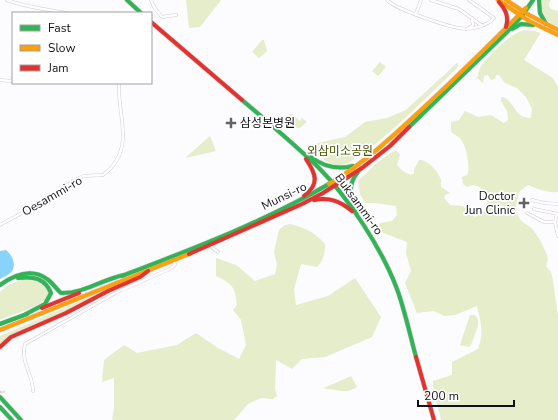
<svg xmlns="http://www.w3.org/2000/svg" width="558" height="420" font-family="'Nunito Sans','Noto Sans KR',sans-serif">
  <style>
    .green { fill: #e5edca }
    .water { fill: #88d3fc }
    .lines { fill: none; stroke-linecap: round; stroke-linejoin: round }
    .street-tunnel { stroke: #d9d8da; stroke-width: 2.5; stroke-dasharray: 2.5 1; stroke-linecap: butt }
    .street-casing { stroke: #d1cdd3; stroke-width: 3.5 }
    .fast-casing { stroke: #d1cdd3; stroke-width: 5 }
    .slow-casing { stroke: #d1cdd3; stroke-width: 5 }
    .jam-casing { stroke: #d1cdd3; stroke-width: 5 }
    .street { stroke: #fffeff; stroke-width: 2.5 }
    .fast { stroke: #30b455; stroke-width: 4 }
    .slow { stroke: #ff9f0a; stroke-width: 4 }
    .jam { stroke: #e5322d; stroke-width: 4 }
    .poi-dot { fill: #656267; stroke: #fff; stroke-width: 1.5 }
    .labels { text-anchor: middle; stroke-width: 3.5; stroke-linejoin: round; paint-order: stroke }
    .poi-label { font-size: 12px; fill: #130f16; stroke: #fff; text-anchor: start }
    .park-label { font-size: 12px; fill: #475305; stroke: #fff }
    .street-label { font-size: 12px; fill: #130f16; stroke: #fff }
  </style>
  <rect width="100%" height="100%" fill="#fcfbfd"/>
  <!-- green -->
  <g class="green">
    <polygon points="186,0 221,0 200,27 189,28"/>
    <path d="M543 0H551L549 3V6L551 9 558 11V28C547 24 539 11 543 0Z"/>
    <path d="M524 30 535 31 540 33V34L524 60 553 78 558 87V192C547 193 538 189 528 185L519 192C516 204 513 214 524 223 527 225 531 227 534 231 540 239 545 249 548 259L546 266 551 272 553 281 558 316V420H441L433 387V381L452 375V362L478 349C484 333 481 322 477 306L455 315 444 316 434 311 417 313 405 283 411 271 406 253 407 242 381 232 378 227 380 223 392 221 397 215 396 206 375 203H365L360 194 358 181 379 161 394 151H397L400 155 397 165C401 170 408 176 414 174V170L419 160C427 159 439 172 441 180 441 182 441 184 441 187L450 193 445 195 444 198 450 205 463 206 475 217 487 209 488 203 480 187 473 185 467 187 463 184 462 177 467 175C471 167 466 144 460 138 457 136 454 134 451 132V122L459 120 465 111 478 117 491 115 504 123 508 120 507 111 501 101V97H504C516 104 514 118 531 118L532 109 526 97 517 88 505 83 499 75H496L495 79 491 80 488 75 484 76 483 83 477 78C478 74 479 70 481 66 489 55 511 33 524 30Z"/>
    <polygon points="262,40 264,40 267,51 259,58 252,52"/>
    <polygon points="380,62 386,67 378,76 372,71"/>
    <path d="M458 62V67C438 86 363 163 341 165 326 166 318 154 308 145L345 137 365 122 387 118 406 110Z"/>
    <polygon points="291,113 300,121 302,118 307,122 300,128 297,128 288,119"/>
    <polygon points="210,136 216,151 185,158"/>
    <path d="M290 224C306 228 314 232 325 244 325 253 324 260 317 267L301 264 294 289 296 305 328 296 355 278 381 317 372 337 325 357 302 359 292 369 276 360 275 389 277 396 273 399 261 398 248 404 234 420H113L112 419 114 408V378L102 382 104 360 124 345 137 353 177 345 196 333 218 348 239 359 246 345 241 320 233 310 237 305C235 287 233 284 216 276V258L236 265 255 281 275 274 277 265 274 252 279 230 285 225Z"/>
    <path d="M24 279C32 280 43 279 46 287 48 290 49 293 48 296 43 306 11 315 0 320V292L8 285Z"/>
    <polygon points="96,294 72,308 11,335 0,344 0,336"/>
    <polygon points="470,315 475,315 478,319 478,326 471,345 469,347 460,345"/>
    <path d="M351 376 357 387C345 395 339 389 326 389L324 388Z"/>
  </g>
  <!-- water -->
  <path class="water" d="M6 250C13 256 18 267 9 274 7 276 3 277 0 279V251Z"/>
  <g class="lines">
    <!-- street-tunnel -->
    <polyline class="street-tunnel" points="0,392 5,392"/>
    <!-- street casing -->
    <g class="street-casing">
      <g id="street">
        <path d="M7 0C25 7 46 9 66 13"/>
        <polyline points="151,0 154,7 162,17 176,15"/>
        <path d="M387 0C395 9 446 26 459 28 470 30 486 27 494 18L469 0"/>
        <polyline points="431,0 459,9 481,25"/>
        <polyline points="416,14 421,0"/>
        <polyline points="469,28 473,25 472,18"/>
        <polyline points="0,80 11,81 13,79"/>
        <polyline points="532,200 544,203 558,204"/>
        <polyline points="534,209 558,214"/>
        <polyline points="527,213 544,222 555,222"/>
        <polyline points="557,214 555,222 558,236"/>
        <path d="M0 225 40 203 75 180 84 176 103 175C137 149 117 117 119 83"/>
        <polyline points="210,246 218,252"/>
        <path d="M33 391C33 374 20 362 25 344L117 292 172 268 175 264 173 260"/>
      </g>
    </g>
    <!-- fast casing -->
    <g class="fast-casing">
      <g id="fast">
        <polyline points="127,0 141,13"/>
        <polyline points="539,0 540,13 546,24"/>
        <polyline points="512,29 521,24 533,25"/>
        <path d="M242 100C268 122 294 144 318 167 348 197 382 249 397 289 405 311 410 335 416 357"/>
        <polyline points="409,127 508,31 522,16 533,0"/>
        <path d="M311 157C324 167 337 170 353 166"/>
        <path d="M357 212C350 197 347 185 358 172"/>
        <path d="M122 276C192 249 264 222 329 184"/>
        <path d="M18 278C33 276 45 278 51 293L45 304 26 314"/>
        <path d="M0 285C14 275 32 268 47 279 53 283 56 289 61 293 83 294 103 279 124 275"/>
        <polyline points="0,324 27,314"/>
        <polyline points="0,397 21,420"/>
        <polyline points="0,407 12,420"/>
      </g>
    </g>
    <!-- slow casing -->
    <g class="slow-casing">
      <g id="slow">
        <polyline points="498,0 529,21 558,35"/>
        <polyline points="506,0 529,15 558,30"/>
        <path d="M329 184C363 164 392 137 421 110 457 77 491 43 526 8"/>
        <polyline points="0,330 189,254"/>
      </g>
    </g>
    <!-- jam casing -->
    <g class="jam-casing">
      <g id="jam">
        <path d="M499 2C506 10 509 17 506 27"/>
        <polyline points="151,22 242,100"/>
        <path d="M304 196C320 184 316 174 306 159"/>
        <path d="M314 200C329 197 340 201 352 211"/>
        <polyline points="189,254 302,204 323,193 362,168 390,146 409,127"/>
        <polyline points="42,308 79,293"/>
        <polyline points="0,347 11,337 66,313 108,291 140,277 148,271"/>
        <polyline points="416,357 434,420"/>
      </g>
    </g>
    <!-- street -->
    <use href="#street" class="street"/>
    <!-- fast -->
    <use href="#fast" class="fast"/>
    <!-- slow -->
    <use href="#slow" class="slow"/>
    <!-- jam -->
    <use href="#jam" class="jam"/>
  </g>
  <!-- markers -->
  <g class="poi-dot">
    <path d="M229 117h4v4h4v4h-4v4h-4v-4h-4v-4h4z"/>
    <path d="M522 197h4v4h4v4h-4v4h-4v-4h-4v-4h4z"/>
  </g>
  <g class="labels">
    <!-- poi labels -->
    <g class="poi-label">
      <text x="240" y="127">삼성본병원</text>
      <text x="515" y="200" text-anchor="end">Doctor<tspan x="515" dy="14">Jun Clinic</tspan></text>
    </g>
    <!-- park labels -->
    <g class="park-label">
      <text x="340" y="155">외삼미소공원</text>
    </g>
    <!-- street labels -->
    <g class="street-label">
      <text transform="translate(52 196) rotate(-30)" y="4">Oesammi-ro</text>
      <text transform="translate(284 196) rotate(-26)" y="4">Munsi-ro</text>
      <text transform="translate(359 204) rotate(54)" y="4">Buksammi-ro</text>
    </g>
  </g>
  <!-- legend -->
  <rect x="12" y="12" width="140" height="72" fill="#ffffff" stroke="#a19fa2"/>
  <rect x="20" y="25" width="20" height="6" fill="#30b455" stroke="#a19fa2"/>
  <text x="48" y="32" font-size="12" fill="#130f16">Fast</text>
  <rect x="20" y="45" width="20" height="6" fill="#ff9f0a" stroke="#a19fa2"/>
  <text x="48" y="52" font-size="12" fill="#130f16">Slow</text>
  <rect x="20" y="65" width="20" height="6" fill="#e5322d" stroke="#a19fa2"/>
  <text x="48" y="72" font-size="12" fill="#130f16">Jam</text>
  <!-- scale -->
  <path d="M418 400v6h96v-6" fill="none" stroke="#130f16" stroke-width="2"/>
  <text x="424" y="400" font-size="12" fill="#130f16" stroke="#ffffff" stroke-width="3" paint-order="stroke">200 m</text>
</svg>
